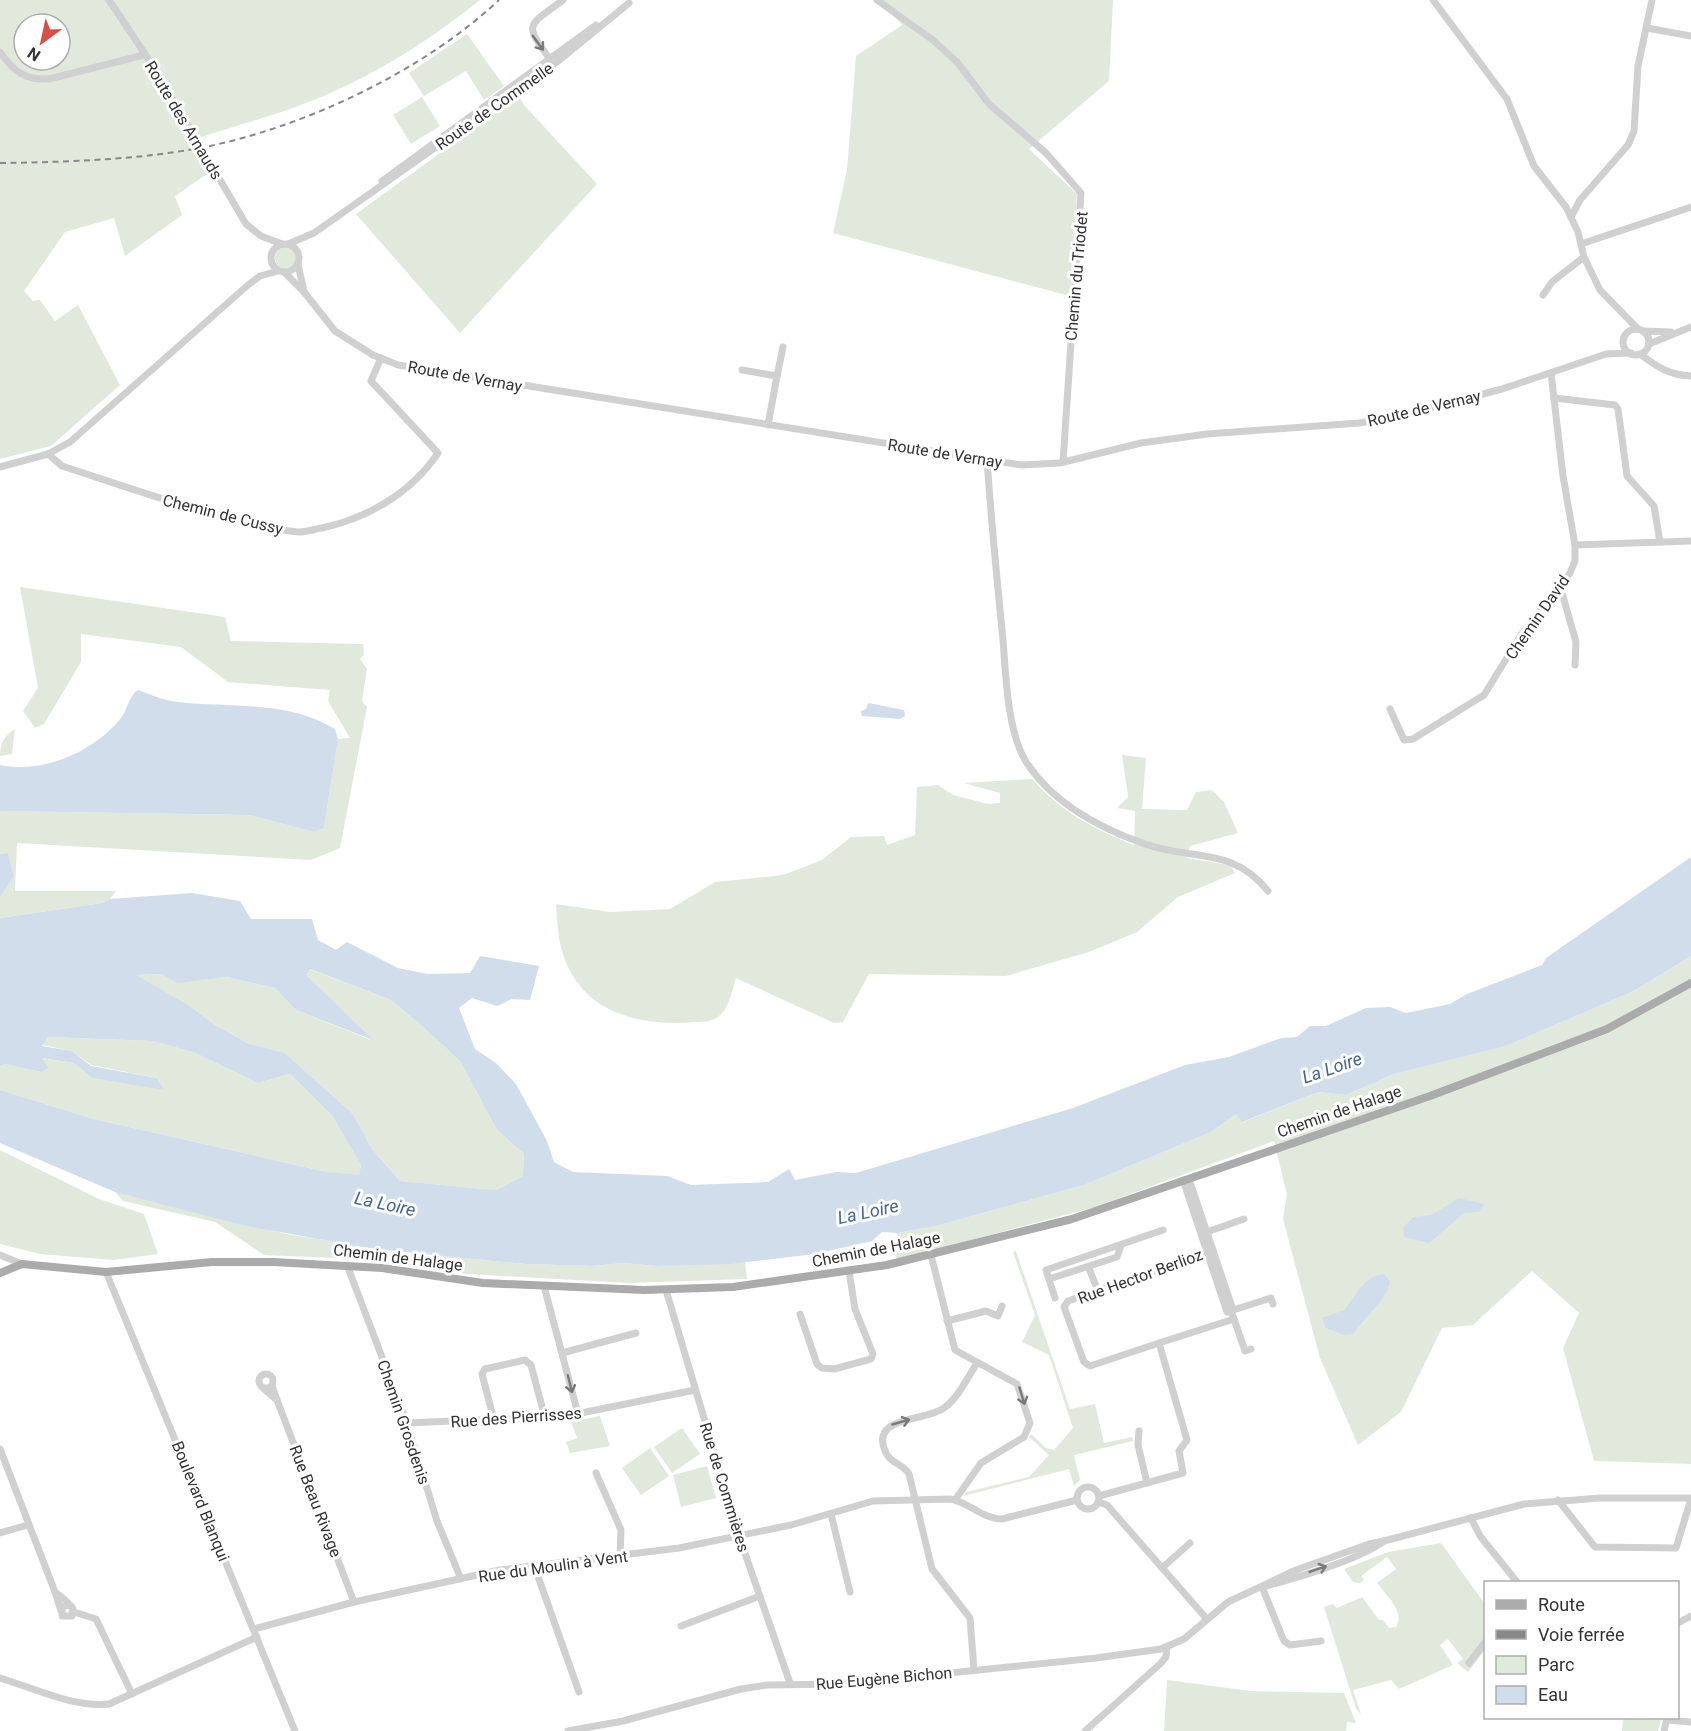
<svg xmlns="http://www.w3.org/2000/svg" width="1691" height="1731" font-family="Roboto,sans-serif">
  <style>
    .green { fill: #e1e9dd; fill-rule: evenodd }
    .water { fill: #d1ddeb; fill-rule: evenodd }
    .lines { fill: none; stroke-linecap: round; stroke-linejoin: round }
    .minor { stroke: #d0d0d0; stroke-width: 7 }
    .major { stroke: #ababab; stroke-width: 8 }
    .rail { stroke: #888; stroke-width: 2; stroke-dasharray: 6 4.5; stroke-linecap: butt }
    .oneway { stroke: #7a7a7a }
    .labels { text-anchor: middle; stroke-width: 6; stroke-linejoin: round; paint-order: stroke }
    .street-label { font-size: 16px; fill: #333; stroke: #fff }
    .water-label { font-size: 18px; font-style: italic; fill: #456890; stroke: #fff }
  </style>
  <rect width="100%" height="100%" fill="#fff"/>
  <!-- green -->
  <g class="green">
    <path d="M0 0H480C431 39 379 73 321 97 279 115 233 126 190 141L207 174 175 196 182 215 125 256 114 218 65 232 24 291 33 301 40 300 55 321 78 305 120 385 51 446 0 459ZM24 24H60V60H24Z"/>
    <polygon points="878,0 1113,0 1109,81 1029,149 1077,194 1070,296 833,233 847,170 856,56 902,25"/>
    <polygon points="467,34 504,86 484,100 466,71 424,96 409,73"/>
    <polygon points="519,96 524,105 597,184 460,333 356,214"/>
    <polygon points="422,97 440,126 411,144 393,115"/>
    <circle cx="286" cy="258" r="11"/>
    <polygon points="20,587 225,617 231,641 363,644 364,655 360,659 367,669 362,701 367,707 340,848 311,860 17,843 15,891 116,891 110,899 102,903 0,918 0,897 14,877 8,853 0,854 0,811 249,815 314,832 324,828 338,739 350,738 328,701 330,690 228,682 181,647 81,634 81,662 44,724 35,728 23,711 38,688"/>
    <path d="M15 729 12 754 0 756C0 743 4 736 15 729Z"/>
    <path d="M1122 755 1146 758 1142 809 1187 810 1196 792 1212 790 1224 802 1238 833 1190 846 1186 858 1230 865 1235 873 1178 897 1137 932 1089 952 1006 976 869 974 843 1022 834 1023 736 978C731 993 729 1014 712 1020 707 1022 699 1022 694 1022 653 1026 602 1018 577 982 559 956 558 935 556 904L610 912 670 909 715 882 783 875 822 860 851 837 884 836 887 845 915 835 917 787 938 785 953 795 988 804 1000 803V793L964 783 1032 779C1063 813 1092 828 1134 845L1135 811 1117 808 1128 797Z"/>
    <polygon points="1691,956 1691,1464 1594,1461 1563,1348 1579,1313 1532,1271 1473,1325 1442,1328 1401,1412 1358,1445 1320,1358 1283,1219 1287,1195 1274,1141 1095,1207 896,1260 897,1233 936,1226 1084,1185 1211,1132 1236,1114 1243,1122 1318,1092 1346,1095 1394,1074 1506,1046 1634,991"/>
    <polygon points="309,969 391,1000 422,1026 460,1061 497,1130 524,1154 523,1176 496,1190 400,1181 372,1149 353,1114 285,1053 247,1043 214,1024 187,1004 135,975 161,974 178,982 226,977 275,988 296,1010 371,1040 305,975"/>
    <polygon points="48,1037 152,1041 193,1052 258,1083 290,1074 333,1117 361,1165 359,1176 327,1172 94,1119 0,1090 0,1066 5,1064 41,1072 41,1058 74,1063 92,1078 163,1089 157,1078 91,1065 72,1051 42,1045"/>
    <polygon points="0,1150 99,1199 144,1214 158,1254 113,1260 40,1254 0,1244"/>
    <polygon points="115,1192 287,1234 356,1245 356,1259 264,1255 215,1222 123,1201"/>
    <polygon points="1016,1251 1070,1409 1095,1404 1104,1443 1132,1437 1133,1441 1074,1455 1080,1480 1074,1486 1069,1469 963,1496 966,1492 1029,1477 1049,1455 1029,1437 1031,1434 1046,1448 1054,1450 1073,1428 1049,1355 1022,1342 1035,1315 1013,1252"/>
    <polygon points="443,1256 526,1264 592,1266 623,1263 657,1266 745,1262 747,1279 629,1283 467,1274 443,1271"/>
    <polygon points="600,1416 610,1446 570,1453 566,1442 577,1438 571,1422"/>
    <polygon points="682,1428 700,1454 672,1473 654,1447"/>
    <polygon points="650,1448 669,1476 641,1495 622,1468"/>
    <polygon points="707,1466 716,1498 681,1507 673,1475"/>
    <path d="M1441 1543 1485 1604V1650L1468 1672 1457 1663 1463 1659 1448 1639 1440 1645 1453 1665 1399 1689 1391 1680 1353 1690 1361 1714 1356 1709 1324 1607 1333 1604 1337 1608 1362 1597 1379 1620H1383L1389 1628 1396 1627C1406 1613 1386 1595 1377 1583L1396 1569 1387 1557 1361 1576 1364 1580 1360 1583 1353 1582 1344 1569 1388 1552Z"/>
    <polygon points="1167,1680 1251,1691 1344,1693 1356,1723 1347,1722 1346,1731 1164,1731"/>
    <polygon points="1623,1718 1662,1718 1658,1731 1622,1731"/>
  </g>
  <!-- water -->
  <g class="water">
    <path d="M138 690C150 694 164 701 178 702 231 708 287 700 335 729L338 739 324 828 314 832 249 815 0 811V765C42 774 94 752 121 718 128 709 128 697 138 690Z"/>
    <polygon points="868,703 904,710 905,716 900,719 862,716 861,711 866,709"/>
    <polygon points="8,853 14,877 0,897 0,854"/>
    <path d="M1691 857V956L1634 991 1506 1046 1394 1074 1346 1095 1318 1092 1242 1122 1236 1114 1211 1132 1084 1185 936 1226 897 1233 882 1232 872 1241 815 1254 731 1264 657 1266 623 1263 592 1266 526 1264 443 1256 368 1248 242 1225 115 1192 0 1143V1090L94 1119 327 1172 359 1175 361 1165 333 1117 290 1074 258 1083 193 1052 152 1041 48 1037 42 1046 72 1051 91 1066 157 1078 164 1090 92 1078 74 1063 42 1058 48 1068 41 1072 5 1064 0 1066V918L102 903 110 899 192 893 240 901 251 919H312L318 940 336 950 347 942 398 968 428 974 470 973 480 956 539 966 530 1000 512 999 497 1006 472 998 459 1008 475 1049 496 1063 516 1084 547 1141 554 1162 573 1172 667 1176 691 1185 768 1182 789 1169 795 1180 836 1172 856 1173 1073 1108 1185 1065 1229 1057 1281 1038 1297 1037 1310 1026H1326L1366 1008 1390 1007 1406 1013 1450 1004 1467 994 1542 965 1546 958ZM310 969 391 1000 422 1026 460 1061 497 1130 524 1154 523 1176 496 1190 400 1181 372 1149 353 1114 285 1053 247 1043 214 1024 187 1004 136 975 161 974 178 983 226 977 275 988 296 1010 373 1040 306 975Z"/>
    <polygon points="1459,1198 1484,1204 1479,1212 1464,1213 1429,1243 1404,1237 1403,1228 1413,1217 1431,1215"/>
    <path d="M1384 1274 1390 1282C1386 1300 1365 1317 1353 1334L1344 1335 1326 1328 1322 1318 1344 1310C1358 1295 1361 1277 1384 1274Z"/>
  </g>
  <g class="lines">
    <!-- minor -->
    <g class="minor">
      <polyline points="109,0 153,66 246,224 261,236 282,244"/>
      <polyline points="877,0 934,41 958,63 989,104 1046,153 1081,193 1063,462"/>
      <polyline points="1433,0 1507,99 1534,166 1566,207 1578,232 1584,257 1600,290 1638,329"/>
      <polyline points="1647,28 1691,36"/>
      <path d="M0 52C14 72 25 80 49 79L144 55"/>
      <path d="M550 59C522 22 529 26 563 0"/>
      <polyline points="382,181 596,25"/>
      <polyline points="1571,217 1580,200 1628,145 1634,131 1638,66 1652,0"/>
      <circle cx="285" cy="258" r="14"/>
      <polyline points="288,244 314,233 557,62 629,3"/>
      <polyline points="1581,244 1691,207"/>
      <polyline points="298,264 304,292"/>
      <polyline points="284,272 304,292 335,331 373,355 398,365 1021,465 1060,463 1141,443 1207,434 1359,423 1390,418 1502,389 1606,354 1631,353"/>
      <polyline points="1543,295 1552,282 1584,257"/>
      <circle cx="1636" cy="342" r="13"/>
      <polyline points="1643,331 1671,332"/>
      <polyline points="1649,344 1691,327"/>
      <path d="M1640 354C1657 367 1669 375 1691 376"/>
      <polyline points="742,370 777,376 768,425"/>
      <polyline points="777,376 783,347"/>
      <polyline points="1554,398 1615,405 1618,409 1627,476 1654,506 1660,542"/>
      <path d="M48 454 62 466C127 487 192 511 259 524 272 527 286 532 299 532 306 532 315 529 322 528 368 518 411 493 438 453L371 381 381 358"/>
      <path d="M987 459C991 519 997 580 1003 640 1006 675 1007 729 1025 760 1051 802 1099 828 1145 844 1192 861 1232 846 1268 891"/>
      <polyline points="0,467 48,454 70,442 248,285 260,276 278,271"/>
      <polyline points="1575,545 1691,541"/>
      <polyline points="1560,586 1576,642 1575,665"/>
      <polyline points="1390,709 1404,740 1413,739 1484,695 1521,635 1570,573 1575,561 1575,545 1563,476 1551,373"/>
      <polyline points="1189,1179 1233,1310"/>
      <polyline points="1183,1180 1227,1312 1271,1298 1273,1304"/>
      <polyline points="1204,1233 1244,1219"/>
      <polyline points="0,1255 22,1264"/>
      <polyline points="931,1255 955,1350 1017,1384 1030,1423 1024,1437 981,1463 955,1500"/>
      <polyline points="347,1265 407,1423 437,1521 461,1579"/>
      <polyline points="1088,1266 1098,1291"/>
      <polyline points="106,1272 295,1731"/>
      <polyline points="1049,1279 1117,1257 1121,1245"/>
      <polyline points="544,1286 578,1414"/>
      <polyline points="666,1290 739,1536 790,1683"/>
      <polyline points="1055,1298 1046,1270 1163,1230"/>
      <polyline points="800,1314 817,1364 822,1368 834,1369 871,1359 873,1354 855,1309 849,1271"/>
      <polyline points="1234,1319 1245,1351 1251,1349"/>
      <polyline points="947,1321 986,1311 998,1316 1002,1306"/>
      <polyline points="1159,1343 1090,1366 1084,1362 1064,1307 1068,1301 1213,1250"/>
      <polyline points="562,1353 636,1333"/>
      <circle cx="266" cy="1381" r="7"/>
      <polyline points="264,1389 277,1400 272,1386"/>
      <polyline points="277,1400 354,1602"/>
      <polyline points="494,1420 482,1374 485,1369 525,1360 531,1365 545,1418"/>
      <polyline points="407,1423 566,1416 695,1390"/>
      <polyline points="1139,1431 1138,1445 1147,1483"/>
      <polyline points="0,1449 55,1592"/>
      <polyline points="596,1473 621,1530 620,1557"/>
      <circle cx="1088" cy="1498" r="11"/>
      <polyline points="1099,1496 1183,1473 1179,1451 1187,1440 1159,1343 1234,1319 1231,1311"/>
      <polyline points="1558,1500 1595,1547 1676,1548 1691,1499"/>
      <polyline points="1098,1502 1107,1505 1206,1618"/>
      <polyline points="831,1514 850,1592"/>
      <polyline points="1471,1518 1480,1536 1517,1582"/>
      <polyline points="0,1533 28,1525"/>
      <polyline points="1384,1541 1524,1504 1600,1498 1691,1498"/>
      <polyline points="534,1565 579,1692"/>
      <polyline points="1162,1568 1190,1543"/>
      <polyline points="1262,1587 1284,1641 1290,1645 1321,1641"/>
      <path d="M61 1611 55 1592C62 1597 68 1602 73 1609L72 1616H62V1607L68 1605 72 1607"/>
      <polyline points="74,1612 96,1619 132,1694"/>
      <polyline points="1678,1623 1691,1616"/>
      <polyline points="681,1626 760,1596"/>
      <path d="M254 1629 354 1602 500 1570 679 1548 791 1525 873 1501 950 1499C969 1502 982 1519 1002 1519L1077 1500"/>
      <polyline points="1469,1663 1486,1641"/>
      <path d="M974 1670 970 1618 932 1569 909 1474C903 1464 890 1463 886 1453 868 1415 926 1422 944 1408 958 1398 968 1377 977 1363"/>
      <path d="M0 1678C34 1688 74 1708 109 1704L257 1637"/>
      <polyline points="1667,1720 1691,1722"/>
      <path d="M568 1731 623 1721 741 1689 767 1685 842 1684 1096 1658 1161 1649 1184 1639 1228 1602 1296 1570 1369 1544 1384 1541C1359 1560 1293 1579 1262 1587"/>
      <polyline points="1085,1731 1160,1664 1166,1657 1167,1647"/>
      <polyline points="1664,1731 1667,1718"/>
    </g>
    <!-- major -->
    <polyline class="major" points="0,1273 22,1264 106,1272 212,1262 273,1262 382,1268 483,1283 644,1290 733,1287 887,1265 1072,1219 1430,1096 1607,1029 1691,983"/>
    <!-- rail -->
    <path class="rail" d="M0 163C67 162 134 160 200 148 303 128 422 72 499 0"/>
  </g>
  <!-- one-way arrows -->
  <defs><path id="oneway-shaft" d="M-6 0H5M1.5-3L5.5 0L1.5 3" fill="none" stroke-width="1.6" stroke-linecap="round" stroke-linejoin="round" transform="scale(1.5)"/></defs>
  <g class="oneway">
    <use href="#oneway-shaft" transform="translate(538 43) rotate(54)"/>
    <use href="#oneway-shaft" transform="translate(570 1384) rotate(76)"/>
    <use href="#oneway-shaft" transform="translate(1022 1396) rotate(73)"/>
    <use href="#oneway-shaft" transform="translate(901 1422) rotate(-16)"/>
    <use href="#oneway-shaft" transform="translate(1318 1569) rotate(-19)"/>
  </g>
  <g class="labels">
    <!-- street labels -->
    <g class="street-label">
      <text transform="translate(494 106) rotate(-35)" y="6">Route de Commelle</text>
      <text transform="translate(184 120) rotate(59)" y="6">Route des Arnauds</text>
      <text transform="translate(1076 276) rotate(-85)" y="6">Chemin du Triodet</text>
      <text transform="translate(465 376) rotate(10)" y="6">Route de Vernay</text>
      <text transform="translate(1424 408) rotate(-13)" y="6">Route de Vernay</text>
      <text transform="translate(945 453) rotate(9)" y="6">Route de Vernay</text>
      <text transform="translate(223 514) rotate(14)" y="6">Chemin de Cussy</text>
      <text transform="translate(1537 617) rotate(-55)" y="6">Chemin David</text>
      <text transform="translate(1339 1111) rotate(-19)" y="6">Chemin de Halage</text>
      <text transform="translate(876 1249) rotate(-11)" y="6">Chemin de Halage</text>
      <text transform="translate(398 1257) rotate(7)" y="6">Chemin de Halage</text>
      <text transform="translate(1140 1276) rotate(-20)" y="6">Rue Hector Berlioz</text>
      <text transform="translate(516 1417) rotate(-4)" y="6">Rue des Pierrisses</text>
      <text transform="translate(404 1422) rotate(71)" y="6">Chemin Grosdenis</text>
      <text transform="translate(725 1487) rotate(73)" y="6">Rue de Commières</text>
      <text transform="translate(201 1501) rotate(68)" y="6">Boulevard Blanqui</text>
      <text transform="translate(316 1501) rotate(69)" y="6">Rue Beau Rivage</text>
      <text transform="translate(553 1566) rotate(-8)" y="6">Rue du Moulin à Vent</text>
      <text transform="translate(884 1678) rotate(-5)" y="6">Rue Eugène Bichon</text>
    </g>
    <!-- water labels -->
    <g class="water-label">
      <text transform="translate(1332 1068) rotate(-19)" y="6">La Loire</text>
      <text transform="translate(385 1204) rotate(12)" y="6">La Loire</text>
      <text transform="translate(868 1212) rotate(-12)" y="6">La Loire</text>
    </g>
  </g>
  <!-- legend -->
  <rect x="1484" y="1581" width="195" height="138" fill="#ffffff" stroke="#adadad" stroke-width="1.5"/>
  <rect x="1496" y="1600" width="30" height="9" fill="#ababab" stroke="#adadad" stroke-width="1.5"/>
  <text x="1538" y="1611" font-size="18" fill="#333333">Route</text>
  <rect x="1496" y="1630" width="30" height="9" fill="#888888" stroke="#adadad" stroke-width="1.5"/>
  <text x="1538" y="1641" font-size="18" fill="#333333">Voie ferrée</text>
  <rect x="1496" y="1656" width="30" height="18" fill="#e1e9dd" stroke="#adadad" stroke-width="1.5"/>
  <text x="1538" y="1671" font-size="18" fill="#333333">Parc</text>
  <rect x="1496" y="1686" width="30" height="18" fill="#d1ddeb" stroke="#adadad" stroke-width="1.5"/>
  <text x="1538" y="1701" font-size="18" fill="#333333">Eau</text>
  <!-- north arrow -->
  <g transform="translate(42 42) rotate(213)"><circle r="28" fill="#ffffff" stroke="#adadad" stroke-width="1.5"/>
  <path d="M0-4.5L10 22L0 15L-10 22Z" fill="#d94f45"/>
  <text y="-9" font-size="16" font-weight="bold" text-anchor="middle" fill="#333333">N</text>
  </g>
</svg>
